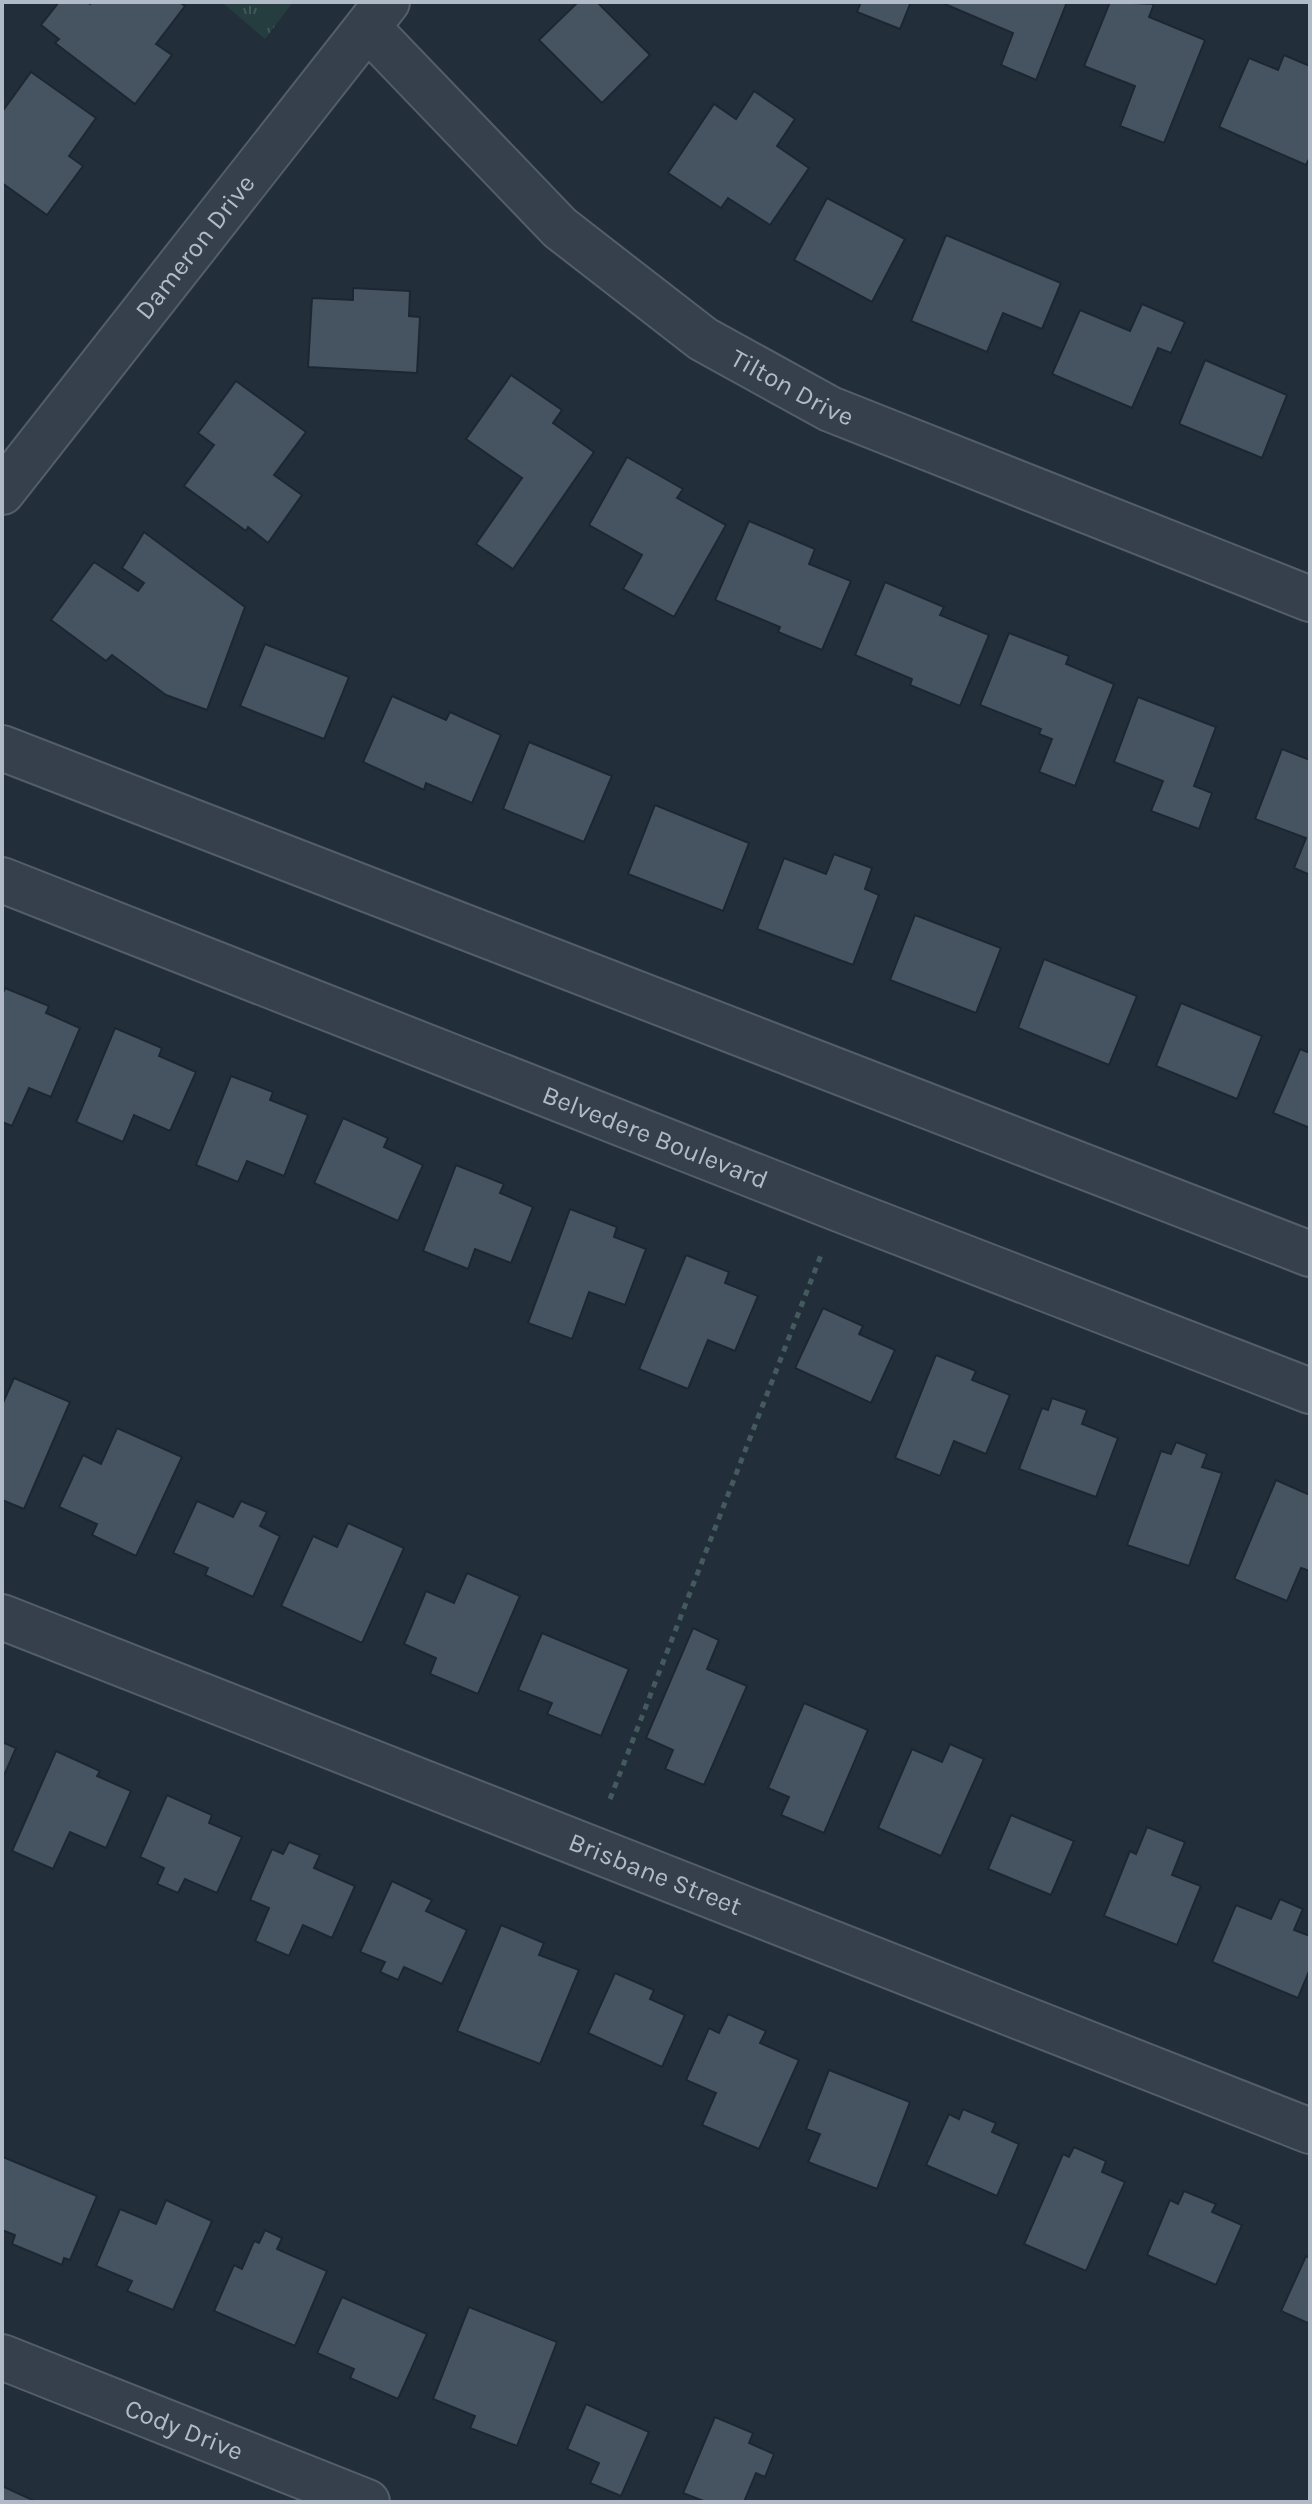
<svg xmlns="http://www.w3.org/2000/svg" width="1312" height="2504" font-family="Karla,sans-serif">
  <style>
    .park { fill: url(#park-tufts) }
    .building { fill: #465462; stroke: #1d2732; stroke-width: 2 }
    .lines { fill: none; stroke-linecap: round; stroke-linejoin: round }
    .minor-casing { stroke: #545e69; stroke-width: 48 }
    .path { stroke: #445a5c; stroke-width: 5; stroke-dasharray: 6 6; stroke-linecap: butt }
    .minor { stroke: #36404c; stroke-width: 44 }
    .labels { text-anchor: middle; stroke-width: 6; stroke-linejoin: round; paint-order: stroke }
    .street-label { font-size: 26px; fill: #b1bbc7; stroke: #1b2530 }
  </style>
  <defs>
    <pattern id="park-tufts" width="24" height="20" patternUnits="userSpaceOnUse" patternTransform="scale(2)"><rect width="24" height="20" fill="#253d3e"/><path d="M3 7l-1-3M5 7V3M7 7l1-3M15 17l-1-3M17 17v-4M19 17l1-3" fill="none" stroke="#425758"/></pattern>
  </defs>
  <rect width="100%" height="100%" fill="#222f3b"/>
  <!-- park -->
  <polygon class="park" points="222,2 293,2 265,39"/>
  <!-- building -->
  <g class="building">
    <polygon points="59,2 87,2 90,4 92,2 179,2 185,6 156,44 172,55 135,104 55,43 59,39 41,25"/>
    <polygon points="578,2 597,2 650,55 602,103 539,40"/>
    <polygon points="861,2 911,2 900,29 857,12"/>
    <polygon points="940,2 1067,2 1036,80 1001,65 1013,33"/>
    <polygon points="1110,2 1154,4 1149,17 1205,40 1164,143 1120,126 1135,86 1084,66"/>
    <polygon points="1284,55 1310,66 1310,157 1306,165 1219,127 1249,58 1278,70"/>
    <polygon points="31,72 96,118 69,156 83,166 47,215 2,183 2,112"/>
    <polygon points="754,91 795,119 777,146 809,168 770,225 728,198 721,208 668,173 714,104 736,119"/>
    <polygon points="827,198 905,239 872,302 794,260"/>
    <polygon points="946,235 1061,283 1042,329 1003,313 987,352 911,321"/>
    <polygon points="353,288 410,291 409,316 420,317 417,373 308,367 312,298 353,300"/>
    <polygon points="1142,304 1185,322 1171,353 1158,348 1132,408 1052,374 1080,310 1130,331"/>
    <polygon points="1205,360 1287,395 1262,458 1179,424"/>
    <polygon points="511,375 562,410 553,423 594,452 513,569 476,544 522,478 466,439"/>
    <polygon points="236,381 306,432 274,475 302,495 268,543 248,527 246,531 184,486 214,445 198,433"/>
    <polygon points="627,457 683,489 677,498 726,525 674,617 623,589 642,555 589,525"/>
    <polygon points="749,521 815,549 809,564 851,581 822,650 778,632 780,627 715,600"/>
    <polygon points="144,532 245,607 207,710 166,695 112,655 106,661 51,620 94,562 138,591 144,583 122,568"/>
    <polygon points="885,582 944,607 940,615 989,635 960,706 910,685 912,679 855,655"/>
    <polygon points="1009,633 1069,656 1066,664 1114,684 1075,786 1039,772 1052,739 1039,734 1041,729 980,705"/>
    <polygon points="265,644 349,677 324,739 240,706"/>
    <polygon points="392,696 446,720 450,712 501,735 472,803 426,783 424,790 363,762"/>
    <polygon points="1138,697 1216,727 1194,786 1212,793 1199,829 1151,811 1163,781 1114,762"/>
    <polygon points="529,742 612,776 584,842 503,809"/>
    <polygon points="1282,749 1310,760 1310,875 1294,868 1306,838 1255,819"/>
    <polygon points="655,805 749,843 723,911 628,874"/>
    <polygon points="834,854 872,868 865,889 879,895 853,965 757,929 784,858 826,874"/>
    <polygon points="915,915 1001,948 976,1013 890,980"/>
    <polygon points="1044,959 1137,996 1109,1065 1018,1028"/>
    <polygon points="5,988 49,1006 46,1013 80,1028 51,1097 29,1088 12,1126 2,1122 2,995"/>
    <polygon points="1181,1003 1262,1036 1237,1099 1156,1066"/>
    <polygon points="115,1028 162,1048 159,1056 196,1072 170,1131 134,1115 123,1142 76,1122"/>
    <polygon points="1300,1049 1310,1053 1310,1128 1273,1113"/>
    <polygon points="231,1076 273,1092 270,1100 308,1115 284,1176 247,1161 238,1182 196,1165"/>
    <polygon points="343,1118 388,1138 384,1147 423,1165 398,1221 314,1183"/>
    <polygon points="456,1165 504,1184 500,1193 533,1207 511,1263 475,1249 468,1269 423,1251"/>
    <polygon points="570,1209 617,1227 614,1237 646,1249 625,1305 589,1292 572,1339 528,1323"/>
    <polygon points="686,1255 729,1272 725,1283 758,1296 735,1351 708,1340 688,1389 639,1369"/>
    <polygon points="823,1308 863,1326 859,1334 895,1350 871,1403 795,1368"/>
    <polygon points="936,1355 976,1371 972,1380 1010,1395 986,1454 954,1441 940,1476 895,1458"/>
    <polygon points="14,1378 70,1402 24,1509 2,1500 2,1405"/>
    <polygon points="1052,1398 1087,1410 1082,1424 1118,1438 1096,1497 1019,1469 1042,1408 1048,1410"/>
    <polygon points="117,1428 182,1457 136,1556 92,1535 97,1524 59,1507 83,1455 101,1464"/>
    <polygon points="1176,1442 1207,1454 1202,1467 1222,1473 1189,1566 1127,1545 1161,1451 1171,1454"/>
    <polygon points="1276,1480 1310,1495 1310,1571 1301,1568 1287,1601 1234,1579"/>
    <polygon points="197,1501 233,1517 241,1501 267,1512 260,1526 280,1536 253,1597 205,1575 208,1568 173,1553"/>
    <polygon points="348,1523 404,1548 362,1643 281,1606 313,1536 337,1547"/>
    <polygon points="467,1573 520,1596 478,1694 430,1674 436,1658 404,1644 426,1591 454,1603"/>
    <polygon points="693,1628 719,1640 707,1669 747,1686 704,1785 665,1769 673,1750 646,1738"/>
    <polygon points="542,1633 629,1669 601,1736 547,1714 552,1703 518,1690"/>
    <polygon points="804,1703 868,1730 824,1833 781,1815 789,1797 768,1788"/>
    <polygon points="2,1742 16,1748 2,1780"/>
    <polygon points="950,1744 984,1759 941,1856 878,1828 912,1749 942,1762"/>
    <polygon points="56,1751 100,1771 97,1776 131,1791 106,1848 70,1832 53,1869 12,1851"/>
    <polygon points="167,1795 212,1815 209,1823 242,1837 217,1893 185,1879 178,1893 157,1884 164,1868 140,1857"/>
    <polygon points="1011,1815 1074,1841 1051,1895 988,1869"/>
    <polygon points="1147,1827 1185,1842 1172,1875 1201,1886 1177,1945 1104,1916 1130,1851 1136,1854"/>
    <polygon points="289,1842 320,1855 314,1868 355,1886 332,1938 303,1925 289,1956 255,1941 269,1908 250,1900 272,1849 283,1854"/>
    <polygon points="392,1881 432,1900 426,1911 467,1930 442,1984 404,1967 398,1980 380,1972 385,1962 360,1952"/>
    <polygon points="1280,1899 1303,1909 1294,1930 1310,1936 1310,1969 1298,1998 1212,1962 1236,1905 1271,1919"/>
    <polygon points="501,1925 544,1943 539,1955 579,1970 540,2064 457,2031"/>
    <polygon points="615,1973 654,1990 650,1999 685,2015 662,2067 588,2033"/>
    <polygon points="728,2014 766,2031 760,2043 799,2060 759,2149 702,2125 716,2093 686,2080 709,2028 719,2033"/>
    <polygon points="829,2070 910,2102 877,2189 808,2162 820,2134 806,2129"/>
    <polygon points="963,2109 996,2123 992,2132 1019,2144 997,2196 926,2165 949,2114 959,2119"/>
    <polygon points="1074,2147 1106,2161 1102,2172 1125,2182 1086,2271 1024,2244 1063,2154 1069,2157"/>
    <polygon points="3,2157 97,2196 70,2260 64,2258 62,2265 12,2244 15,2235 2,2230"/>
    <polygon points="1184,2191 1216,2204 1212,2212 1242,2225 1216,2285 1147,2255 1170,2200 1178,2204"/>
    <polygon points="166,2200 212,2221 173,2310 127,2291 132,2281 96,2266 120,2209 156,2224"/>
    <polygon points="265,2230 282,2238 277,2249 327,2271 295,2346 214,2311 234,2265 242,2269 254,2241 259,2243"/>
    <polygon points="1306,2256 1310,2258 1310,2324 1281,2311"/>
    <polygon points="342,2297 427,2334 398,2399 350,2378 354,2369 317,2353"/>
    <polygon points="469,2307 557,2342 517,2446 470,2428 475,2416 433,2399"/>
    <polygon points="586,2404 649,2432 621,2496 590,2483 599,2463 567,2449"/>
    <polygon points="715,2417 753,2433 749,2443 774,2454 765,2477 756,2473 744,2502 706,2502 683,2493"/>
    <polygon points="2,2486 37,2502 2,2502"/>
  </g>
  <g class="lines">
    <!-- minor casing -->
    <g class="minor-casing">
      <g id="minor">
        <path id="s1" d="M368 28 560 228 703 339 830 409 1310 599"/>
        <path id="s2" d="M2 492 387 2"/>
        <polyline points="2,748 1310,1254"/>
        <path id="s3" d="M2 880 839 1209 1310 1391"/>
        <path id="s4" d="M2 1617 1310 2131"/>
        <path id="s5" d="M2 2357 367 2502"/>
      </g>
    </g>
    <!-- path -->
    <polyline class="path" points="610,1799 821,1255"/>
    <!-- minor -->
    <use href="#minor" class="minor"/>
  </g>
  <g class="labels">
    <!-- street labels -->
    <g class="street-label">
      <text dy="9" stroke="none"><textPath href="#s2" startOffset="312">Dameron Drive</textPath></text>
      <text dy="9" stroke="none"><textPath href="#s1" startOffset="560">Tilton Drive</textPath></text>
      <text dy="9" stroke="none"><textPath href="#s3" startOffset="702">Belvedere Boulevard</textPath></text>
      <text dy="9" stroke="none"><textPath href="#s4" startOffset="702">Brisbane Street</textPath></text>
      <text dy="9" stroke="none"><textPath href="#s5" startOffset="196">Cody Drive</textPath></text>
    </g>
  </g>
  <!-- border -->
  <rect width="1312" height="2504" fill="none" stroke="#b1bbc7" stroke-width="8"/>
</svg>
